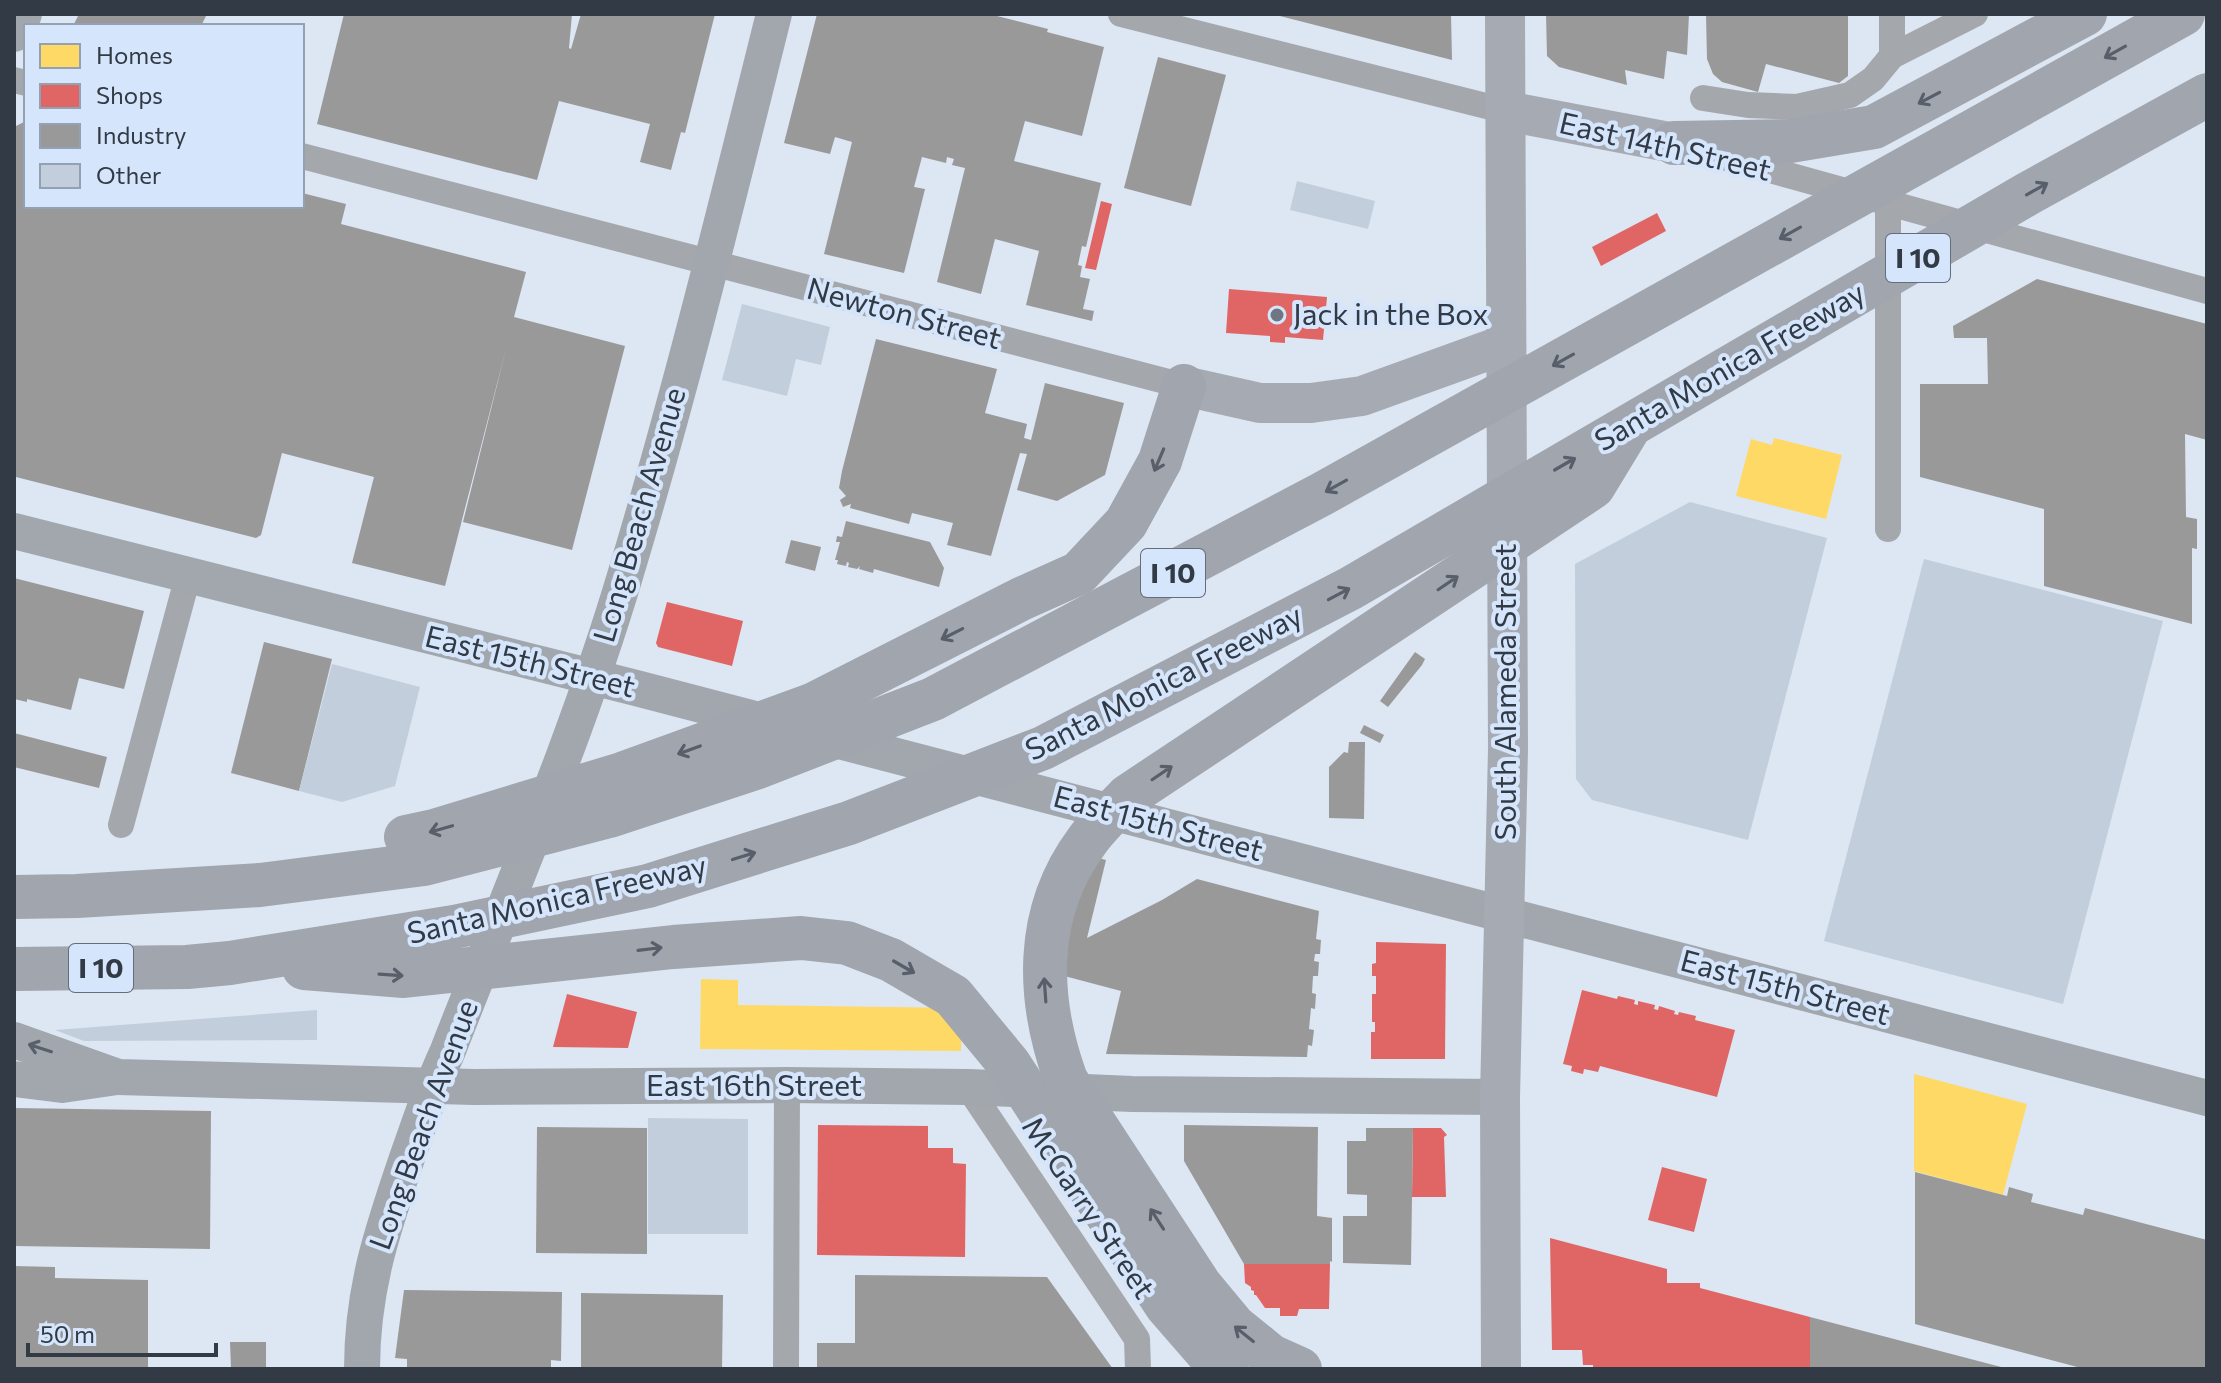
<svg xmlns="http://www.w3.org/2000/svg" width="2221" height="1383" font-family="Commissioner,sans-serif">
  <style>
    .homes { fill: #ffd966 }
    .shops { fill: #e06666 }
    .industry { fill: #999 }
    .building { fill: #c3cedc }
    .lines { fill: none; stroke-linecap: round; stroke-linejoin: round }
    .street { stroke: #a4a8ad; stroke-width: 26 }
    .secondary { stroke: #a2a7ae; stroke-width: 36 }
    .primary { stroke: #a6aab3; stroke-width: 40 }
    .highway { stroke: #a0a5ae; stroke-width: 44 }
    .oneway { stroke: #585f6a }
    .oneway2 { stroke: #59606a }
    .poi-dot { fill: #6e7682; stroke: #d5e5fb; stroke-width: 3 }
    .labels { text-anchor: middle; stroke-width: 8; stroke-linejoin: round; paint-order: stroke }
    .shield { fill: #d5e5fb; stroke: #636d7c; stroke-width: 2 }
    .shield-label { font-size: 28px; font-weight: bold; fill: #323a45 }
    .street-label { font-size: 30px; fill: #323a45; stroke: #d5e5fb }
    .poi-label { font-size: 30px; fill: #323a45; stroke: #d5e5fb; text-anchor: start }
  </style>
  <rect width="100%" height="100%" fill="#dde6f3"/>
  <!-- homes -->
  <g class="homes">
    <polygon points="1774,438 1842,455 1826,519 1736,496 1751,439 1772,445"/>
    <polygon points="701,979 738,980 738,1005 962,1008 961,1051 700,1049"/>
    <polygon points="1914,1074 2027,1104 2003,1195 1914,1171"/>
  </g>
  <!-- shops -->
  <g class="shops">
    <polygon points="1101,201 1112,204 1096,270 1085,268"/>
    <polygon points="1657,213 1666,231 1601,266 1592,247"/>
    <polygon points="1229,289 1327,297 1323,340 1285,337 1285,343 1270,342 1270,336 1226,333"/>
    <polygon points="667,602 743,621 732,666 658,647 656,643"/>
    <polygon points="1376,942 1446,944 1445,1059 1371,1059 1371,1032 1375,1032 1375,1022 1372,1022 1372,994 1376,994 1376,976 1372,976 1372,964 1376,963"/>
    <polygon points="1582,990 1617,999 1618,996 1635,1000 1634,1004 1638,1005 1638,1001 1655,1005 1654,1009 1658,1010 1659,1006 1675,1011 1674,1014 1678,1015 1679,1012 1696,1016 1695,1020 1735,1030 1717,1097 1600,1066 1598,1072 1584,1069 1583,1074 1571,1071 1572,1066 1563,1064"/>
    <polygon points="567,994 637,1012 628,1048 553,1047"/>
    <polygon points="818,1125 928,1126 928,1148 953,1148 953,1163 966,1164 965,1257 817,1255"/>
    <polygon points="1413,1128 1441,1128 1447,1135 1444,1137 1446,1197 1412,1197"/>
    <polygon points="1662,1167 1707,1179 1694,1232 1648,1220"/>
    <polygon points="1550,1238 1667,1269 1667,1283 1700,1283 1700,1288 1810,1317 1810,1369 1593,1369 1593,1365 1583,1365 1582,1350 1552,1350"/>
    <polygon points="1244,1264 1330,1264 1329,1309 1299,1309 1297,1316 1280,1316 1280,1308 1265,1308 1256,1295 1254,1295 1254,1291 1251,1290 1251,1287 1245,1283"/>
  </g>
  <!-- industry -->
  <g class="industry">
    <polygon points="79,14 207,14 201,26 73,26"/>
    <polygon points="344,14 572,14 569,48 571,49 581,14 715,14 685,133 681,132 671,170 640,162 650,124 559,101 537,180 317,124"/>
    <polygon points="817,14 989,14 1048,29 1047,32 1104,47 1082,136 1025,121 1014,161 1101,183 1086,247 1082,246 1078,265 1082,266 1080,277 1090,279 1083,309 1094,311 1092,321 1026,305 1039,251 995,239 981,294 937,282 965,168 952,165 954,159 947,157 946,163 922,157 914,187 925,189 904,273 824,254 852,142 835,137 830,154 784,143"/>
    <polygon points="1276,14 1451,14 1452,60 1276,15"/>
    <polygon points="1546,14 1689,14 1687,55 1667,51 1664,79 1625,70 1627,85 1559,67 1547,56"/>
    <polygon points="1706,14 1848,14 1848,76 1839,83 1766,64 1758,92 1722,82 1713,74 1707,59"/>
    <polygon points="1158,57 1226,75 1191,206 1124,188"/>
    <polygon points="26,121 26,206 302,206 302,193 346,204 341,224 526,272 514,317 625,346 572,550 463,522 506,349 445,586 352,563 374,477 282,453 261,535 256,538 16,477 14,475 14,127"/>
    <polygon points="2037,279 2207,324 2207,440 2185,434 2186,517 2197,519 2197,549 2192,548 2192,624 2044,586 2044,509 1920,477 1920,384 1988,384 1987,338 1954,338 1953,326"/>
    <polygon points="876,339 997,369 985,413 1027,424 1024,438 1031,440 1045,383 1124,403 1105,475 1057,501 1017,490 1027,454 1020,453 991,556 947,545 953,523 912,513 909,524 850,508 851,504 843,507 840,500 846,496 839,488 842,471"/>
    <polygon points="846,521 930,542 944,568 939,587 874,569 873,573 859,569 860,566 857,569 848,567 849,563 847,562 846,566 837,564 838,560 835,560 840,542 836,542 837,536 842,537"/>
    <polygon points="791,540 821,547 815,571 785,563"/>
    <polygon points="14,578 144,611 124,689 79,678 71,710 27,699 27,702 14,699"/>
    <polygon points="264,642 332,659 299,791 231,773"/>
    <polygon points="1415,652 1425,659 1422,665 1388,707 1380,701"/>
    <polygon points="1364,725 1384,735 1380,743 1360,733"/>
    <polygon points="14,733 107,757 99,788 14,767"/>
    <polygon points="1349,742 1365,742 1364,819 1329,818 1329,767 1344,752 1348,753"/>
    <polygon points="1083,854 1106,860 1087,938 1162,900 1197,879 1319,911 1316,939 1321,940 1320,954 1315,954 1314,961 1319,962 1318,976 1313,976 1312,993 1316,994 1315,1009 1311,1008 1309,1029 1314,1030 1312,1046 1308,1045 1307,1057 1106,1054 1121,991 1053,973"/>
    <polygon points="14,1108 211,1111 210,1249 14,1246"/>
    <polygon points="1184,1125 1318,1127 1317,1216 1332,1218 1332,1262 1330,1261 1330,1264 1244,1264 1184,1161"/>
    <polygon points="537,1127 647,1128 647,1254 536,1253"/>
    <polygon points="1366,1128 1413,1128 1411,1265 1343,1263 1343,1216 1367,1216 1367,1195 1347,1194 1347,1141 1366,1141"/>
    <polygon points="1915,1172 2007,1196 2009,1187 2033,1194 2031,1202 2083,1215 2085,1208 2207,1240 2207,1369 2085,1369 1915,1324"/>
    <polygon points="14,1266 55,1267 55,1278 148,1280 148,1369 14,1369"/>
    <polygon points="855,1275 1047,1277 1113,1369 817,1369 817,1343 855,1343"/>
    <polygon points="404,1290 562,1292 561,1361 551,1360 551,1369 407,1369 407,1359 395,1358"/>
    <polygon points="581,1293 723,1295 722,1369 581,1369"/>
    <polygon points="1810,1317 2005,1368 2005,1369 1810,1369"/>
    <polygon points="230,1342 266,1342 266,1369 231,1369"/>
  </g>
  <!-- building -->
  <g class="building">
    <polygon points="1297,181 1375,201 1368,229 1290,210"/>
    <polygon points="742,304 830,327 821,365 796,359 787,396 722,380"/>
    <polygon points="1690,502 1827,538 1748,840 1592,800 1576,779 1575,564"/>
    <polygon points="1924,559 2163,621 2063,1004 1824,941"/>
    <polygon points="332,664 420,687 395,786 342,802 299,791"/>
    <polygon points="317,1010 317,1040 84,1041 55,1030"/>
    <polygon points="648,1118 748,1119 748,1234 648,1234"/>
  </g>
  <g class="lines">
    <!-- street -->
    <g class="street">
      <polyline points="1121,14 1506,111"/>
      <polyline points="1892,14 1892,56"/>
      <polyline points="14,80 26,83"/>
      <polyline points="1703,98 1748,105 1797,107 1850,95 1873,79 1892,56 1975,14"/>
      <polyline points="1712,154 2207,291"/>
      <polyline points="302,156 1184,386"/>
      <polyline points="1888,529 1888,204"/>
      <polyline points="121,825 188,576"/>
      <polyline points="968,1087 1137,1339 1138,1369"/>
      <polyline points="786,1369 787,1085"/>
    </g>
    <!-- secondary -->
    <g class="secondary">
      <polyline points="14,34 24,14"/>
      <polyline points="14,531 636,688 2207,1098"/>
      <polyline points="14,1040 118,1077 474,1087 787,1085 968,1087 1132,1094 1500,1097"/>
      <polyline points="14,1079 62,1085 117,1077"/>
      <path d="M362 1369C362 1290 382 1231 407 1158 420 1122 431 1087 447 1053 508 896 577 737 625 576 681 391 727 202 774 14"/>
    </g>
    <!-- primary -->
    <g class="primary">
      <polyline points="1506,111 1674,143"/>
      <polyline points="1184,386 1260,403 1311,403 1362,396 1506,344"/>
      <polyline points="1501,1369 1500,1097 1508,749 1505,14"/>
    </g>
    <!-- highway -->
    <g class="highway">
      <polyline points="1674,143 1790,141 1874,127 2085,14"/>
      <polyline points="406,837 434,831 622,774 812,705 1021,599 1079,573 1126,523 1160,461 1184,386"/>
      <polyline points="14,897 77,896 260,885 424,864 609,816 758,767 933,699 1322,494 2183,14"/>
      <polyline points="304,968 404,976 673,947 801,938 847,943 891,960 953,996 1009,1064 1166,1305 1212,1358 1227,1369"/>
      <polyline points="14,969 187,967 230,963 454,927 648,886 849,823 1043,748 1351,588 2029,193 2207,95"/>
      <path d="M1300 1369 1271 1356 1234 1326 1200 1285 1066 1080C1037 1000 1033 913 1087 841 1098 825 1114 811 1128 796L1593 487 1627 431"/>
    </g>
  </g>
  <!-- one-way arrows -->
  <defs><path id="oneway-shaft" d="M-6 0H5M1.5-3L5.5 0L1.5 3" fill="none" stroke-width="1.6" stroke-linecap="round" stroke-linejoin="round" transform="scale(2)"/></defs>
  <g class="oneway">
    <use href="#oneway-shaft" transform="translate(2115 52) rotate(151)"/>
    <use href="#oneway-shaft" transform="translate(1929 98) rotate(152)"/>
    <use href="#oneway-shaft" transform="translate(2037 189) rotate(-29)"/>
    <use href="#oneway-shaft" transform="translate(1790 233) rotate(151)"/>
    <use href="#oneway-shaft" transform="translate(1563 360) rotate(151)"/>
    <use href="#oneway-shaft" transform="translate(1159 460) rotate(113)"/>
    <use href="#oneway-shaft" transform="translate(1565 464) rotate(-30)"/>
    <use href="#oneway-shaft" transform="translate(1336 486) rotate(151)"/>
    <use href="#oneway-shaft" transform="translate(1448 583) rotate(-34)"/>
    <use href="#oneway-shaft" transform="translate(1339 594) rotate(-28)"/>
    <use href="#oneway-shaft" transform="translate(952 634) rotate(153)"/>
    <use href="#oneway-shaft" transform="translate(689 750) rotate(160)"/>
    <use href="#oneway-shaft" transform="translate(1162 773) rotate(-34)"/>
    <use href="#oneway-shaft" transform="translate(441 829) rotate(164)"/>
    <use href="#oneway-shaft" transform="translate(744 856) rotate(-17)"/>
    <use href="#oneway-shaft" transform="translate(650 949) rotate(-7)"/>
    <use href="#oneway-shaft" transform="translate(904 967) rotate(30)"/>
    <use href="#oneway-shaft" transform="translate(391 975) rotate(4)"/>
    <use href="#oneway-shaft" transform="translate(1045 990) rotate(-94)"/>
    <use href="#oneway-shaft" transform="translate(1157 1219) rotate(-123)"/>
    <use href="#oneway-shaft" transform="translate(1244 1334) rotate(-141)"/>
  </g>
  <use class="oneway2" href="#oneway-shaft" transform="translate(40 1048) rotate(-162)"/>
  <!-- markers -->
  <circle class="poi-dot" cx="1277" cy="315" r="8"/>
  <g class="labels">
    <!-- shield labels -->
    <g class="shield">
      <rect x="1886" y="234" width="64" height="48" rx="6"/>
      <rect x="1141" y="549" width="64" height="48" rx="6"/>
      <rect x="69" y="944" width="64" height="48" rx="6"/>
    </g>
    <g class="shield-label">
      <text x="1918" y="268">I 10</text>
      <text x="1173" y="583">I 10</text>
      <text x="101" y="978">I 10</text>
    </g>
    <!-- street labels -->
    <g class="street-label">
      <text transform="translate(1665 147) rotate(13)" y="10">East 14th Street</text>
      <text transform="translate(904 314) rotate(15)" y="10">Newton Street</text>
      <text transform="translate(1730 367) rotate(-30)" y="10">Santa Monica Freeway</text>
      <text transform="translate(640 515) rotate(-74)" y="10">Long Beach Avenue</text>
      <text transform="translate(530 662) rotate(14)" y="10">East 15th Street</text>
      <text transform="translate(1164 683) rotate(-27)" y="10">Santa Monica Freeway</text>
      <text transform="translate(1506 692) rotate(-90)" y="10">South Alameda Street</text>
      <text transform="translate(1158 824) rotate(15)" y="10">East 15th Street</text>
      <text transform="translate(557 900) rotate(-13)" y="10">Santa Monica Freeway</text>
      <text transform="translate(1785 988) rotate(15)" y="10">East 15th Street</text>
      <text x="754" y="1096">East 16th Street</text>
      <text transform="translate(424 1125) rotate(-70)" y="10">Long Beach Avenue</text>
      <text transform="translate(1088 1208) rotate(56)" y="10">McGarry Street</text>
    </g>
    <!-- poi labels -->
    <g class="poi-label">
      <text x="1293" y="325">Jack in the Box</text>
    </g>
  </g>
  <!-- border -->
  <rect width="2221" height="1383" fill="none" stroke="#323a45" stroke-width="32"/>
  <!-- legend -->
  <rect x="24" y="24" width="280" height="184" fill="#d5e5fb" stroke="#94a1b2" stroke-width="2"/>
  <rect x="40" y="44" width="40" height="24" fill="#ffd966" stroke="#94a1b2" stroke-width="2"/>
  <text x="96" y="64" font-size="24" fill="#323a45">Homes</text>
  <rect x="40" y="84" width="40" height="24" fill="#e06666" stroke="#94a1b2" stroke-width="2"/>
  <text x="96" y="104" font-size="24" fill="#323a45">Shops</text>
  <rect x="40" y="124" width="40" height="24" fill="#999999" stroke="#94a1b2" stroke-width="2"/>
  <text x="96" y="144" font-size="24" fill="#323a45">Industry</text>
  <rect x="40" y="164" width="40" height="24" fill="#c3cedc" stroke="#94a1b2" stroke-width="2"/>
  <text x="96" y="184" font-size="24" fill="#323a45">Other</text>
  <!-- scale -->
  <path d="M28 1343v12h188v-12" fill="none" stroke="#323a45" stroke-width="4"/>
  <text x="40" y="1343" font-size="24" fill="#323a45" stroke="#d5e5fb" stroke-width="6" paint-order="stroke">50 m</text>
</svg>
